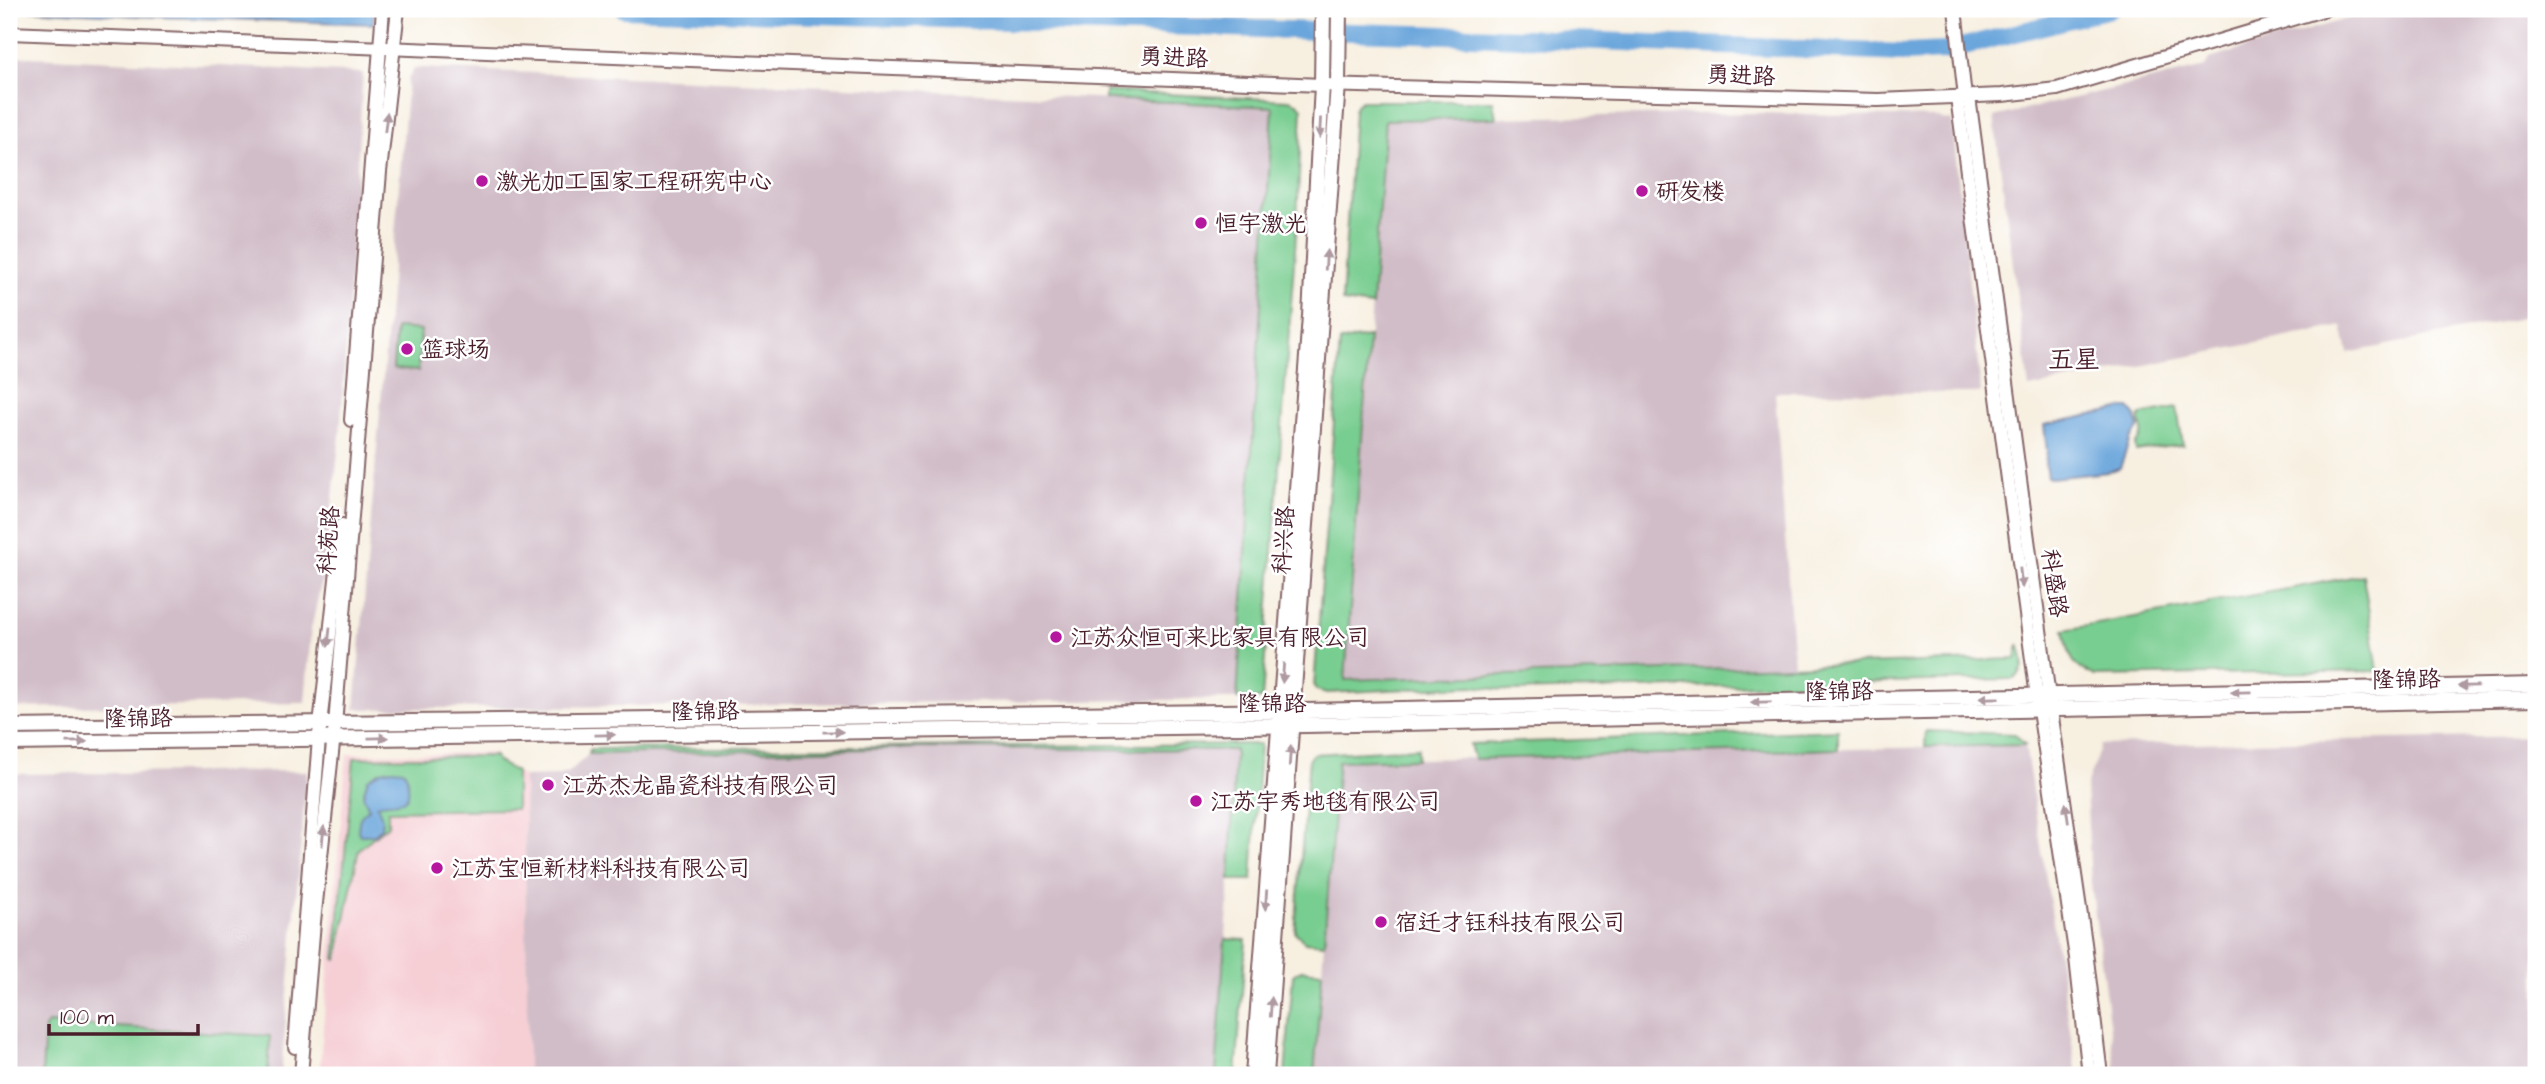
<svg xmlns="http://www.w3.org/2000/svg" width="2545" height="1084" font-family="'Architects Daughter','LXGW WenKai TC',sans-serif">
  <style>
    .built { fill: #f6cfd5 }
    .industrial { fill: #d1bdc8 }
    .green { fill: #78cd90; stroke: #61765e; stroke-width: 2 }
    .water { fill: #6ba6db; stroke: #5a6283; stroke-width: 2 }
    .lines { fill: none; stroke-linecap: round; stroke-linejoin: round }
    .river { stroke: #6ba6db; stroke-width: 18 }
    .tertiary-casing { stroke: #87686a; stroke-width: 16 }
    .secondary-casing { stroke: #87686a; stroke-width: 18 }
    .tertiary { stroke: #fff; stroke-width: 12 }
    .secondary { stroke: #fff; stroke-width: 14 }
    .oneway { fill: #ae9aa0 }
    .poi-dot { fill: #b5179e; stroke: #fff; stroke-width: 2.5 }
    .labels { text-anchor: middle; stroke-width: 5; stroke-linejoin: round; paint-order: stroke }
    .street-label { font-size: 23px; fill: #4a1f2b; stroke: #fff }
    .poi-label { font-size: 23px; fill: #4a1f2b; stroke: #fff; text-anchor: start }
    .quarter-label { font-size: 26px; fill: #4a1f2b; stroke: #fff }
  </style>
  <rect width="100%" height="100%" fill="#fff"/>
  <filter id="ink" filterUnits="userSpaceOnUse"><feTurbulence type="fractalNoise" baseFrequency=".0143" numOctaves="2"/><feDisplacementMap in="SourceGraphic" scale="14" xChannelSelector="R" yChannelSelector="G"/><feConvolveMatrix kernelMatrix="1 2 1 2 8 2 1 2 1" color-interpolation-filters="sRGB"/></filter>
  <filter id="wash" filterUnits="userSpaceOnUse"><feTurbulence type="fractalNoise" baseFrequency=".00686" numOctaves="4" result="noise"/><feDisplacementMap in="SourceGraphic" scale="28" xChannelSelector="R" yChannelSelector="G"/><feGaussianBlur stdDeviation="1.57" result="paint"/><feColorMatrix in="noise" values="0 0 0 0 0 0 0 0 0 0 0 0 0 0 0 0 0 1.4 0 .05"/><feComposite in="paint" operator="in"/></filter>
  <g filter="url(#wash)">
    <rect width="100%" height="100%" fill="#f7efe0"/>
    <!-- built -->
    <polygon class="built" points="494,753 497,761 524,777 528,1075 319,1075 347,754"/>
    <!-- industrial -->
    <g class="industrial">
      <polygon points="2380,9 2536,9 2536,315 2348,353 2342,326 2029,388 1994,117 2205,67 2209,59"/>
      <polygon points="9,56 363,73 340,435 326,560 311,630 305,703 9,708"/>
      <polygon points="422,68 1273,106 1237,699 355,709 408,79 414,69"/>
      <polygon points="1755,113 1933,117 1952,121 1981,393 1775,392 1794,666 1345,680 1385,120"/>
      <polygon points="2536,736 2536,1075 2116,1075 2091,883 2086,786 2101,745"/>
      <polygon points="2025,745 2077,1075 1314,1075 1338,761"/>
      <polygon points="934,748 1235,750 1230,880 1216,1075 528,1075 524,777 555,776 569,772 589,754"/>
      <polygon points="307,771 281,1075 9,1075 9,774"/>
    </g>
    <!-- green -->
    <g class="green">
      <polygon points="1105,91 1289,100 1297,103 1302,108 1297,222 1262,699 1237,699 1273,107 1105,99"/>
      <polygon points="1362,101 1493,101 1496,118 1385,120 1372,306 1342,302 1354,111 1356,105"/>
      <polygon points="396,328 421,330 418,371 393,369"/>
      <path d="M1369 337 1345 680 2016 659 2019 644C2023 658 2028 669 2014 679L1511 691 1472 686 1327 693 1316 690 1314 686 1340 341Z"/>
      <path d="M2177 408 2183 445 2136 451 2135 444C2150 429 2137 430 2140 415Z"/>
      <path d="M2363 575 2378 671 2096 676C2069 666 2070 656 2064 630Z"/>
      <polygon points="1838,730 1838,749 1474,759 1470,744"/>
      <polygon points="1926,731 2015,734 2025,745 1925,747"/>
      <polygon points="1260,744 1252,880 1230,880 1235,750 934,748 589,754 590,749"/>
      <polygon points="1418,748 1417,759 1338,761 1324,944 1305,942 1295,932 1309,759 1313,754"/>
      <polygon points="495,756 497,761 516,772 516,809 388,811 388,825 359,849 358,853 337,960 335,959 354,758"/>
      <polygon points="1225,939 1246,940 1236,1075 1216,1075"/>
      <polygon points="1301,970 1322,972 1314,1075 1285,1075 1293,975"/>
      <polygon points="48,1023 270,1036 268,1075 42,1075 45,1028"/>
    </g>
    <!-- water -->
    <g class="water">
      <polygon points="9,9 374,9 373,24 159,17"/>
      <polygon points="2125,408 2129,408 2135,415 2139,428 2130,440 2120,468 2108,472 2051,478 2047,477 2045,463 2047,452 2044,425"/>
      <path d="M392 769 403 770C408 775 407 778 408 785 412 808 392 800 377 805L382 818 381 828 374 835H360L358 831C359 819 359 816 369 809L363 795 368 779 381 771Z"/>
    </g>
    <g class="lines">
      <!-- river -->
      <polyline class="river" points="624,9 1446,35 1904,53 1945,51 2110,9"/>
    </g>
  </g>
  <g filter="url(#ink)">
    <g class="lines">
      <!-- tertiary casing -->
      <g class="tertiary-casing">
        <g id="tertiary">
          <polyline points="1955,9 1965,97"/>
          <polyline points="9,33 1322,85 1878,100 2002,95 2057,89 2326,9"/>
          <polyline points="1957,97 2037,697 2076,958 2089,1075"/>
          <polyline points="1969,97 2049,697 2085,943 2101,1075"/>
          <polyline points="351,420 383,9"/>
          <polyline points="295,1047 320,725 342,525"/>
          <polyline points="301,1075 314,922 335,725 380,172 398,9"/>
        </g>
      </g>
      <!-- secondary casing -->
      <g class="secondary-casing">
        <g id="secondary">
          <polyline points="9,727 1306,711 2536,685"/>
          <polyline points="9,743 1307,725 2536,699"/>
          <polyline points="1253,1075 1310,316 1322,85 1323,9"/>
          <polyline points="1266,1075 1338,84 1339,9"/>
        </g>
      </g>
      <!-- tertiary -->
      <use href="#tertiary" class="tertiary"/>
      <!-- secondary -->
      <use href="#secondary" class="secondary"/>
    </g>
    <!-- one-way arrows -->
    <defs><path id="oneway-solid" d="M-6-.8H1V-3.2L6.5 0L1 3.2V.8H-6Z" transform="scale(1.75)"/></defs>
    <g class="oneway">
      <use href="#oneway-solid" transform="translate(386 122) rotate(-83)"/>
      <use href="#oneway-solid" transform="translate(1320 128) rotate(93)"/>
      <use href="#oneway-solid" transform="translate(1326 260) rotate(-86)"/>
      <use href="#oneway-solid" transform="translate(2021 578) rotate(83)"/>
      <use href="#oneway-solid" transform="translate(329 637) rotate(96)"/>
      <use href="#oneway-solid" transform="translate(1283 673) rotate(94)"/>
      <use href="#oneway-solid" transform="translate(2468 686) rotate(179)"/>
      <use href="#oneway-solid" transform="translate(2241 692) rotate(179)"/>
      <use href="#oneway-solid" transform="translate(1989 698) rotate(179)"/>
      <use href="#oneway-solid" transform="translate(1761 702) rotate(179)"/>
      <use href="#oneway-solid" transform="translate(833 732) rotate(-1)"/>
      <use href="#oneway-solid" transform="translate(605 735) rotate(-1)"/>
      <use href="#oneway-solid" transform="translate(378 738) rotate(-1)"/>
      <use href="#oneway-solid" transform="translate(77 742) rotate(-1)"/>
      <use href="#oneway-solid" transform="translate(1290 756) rotate(-86)"/>
      <use href="#oneway-solid" transform="translate(2067 813) rotate(-98)"/>
      <use href="#oneway-solid" transform="translate(323 836) rotate(-84)"/>
      <use href="#oneway-solid" transform="translate(1266 900) rotate(94)"/>
      <use href="#oneway-solid" transform="translate(1271 1007) rotate(-86)"/>
    </g>
  </g>
  <!-- markers -->
  <g class="poi-dot">
    <circle cx="482" cy="181" r="7"/>
    <circle cx="1642" cy="191" r="7"/>
    <circle cx="1201" cy="223" r="7"/>
    <circle cx="407" cy="349" r="7"/>
    <circle cx="1056" cy="637" r="7"/>
    <circle cx="548" cy="785" r="7"/>
    <circle cx="1196" cy="801" r="7"/>
    <circle cx="437" cy="868" r="7"/>
    <circle cx="1381" cy="922" r="7"/>
  </g>
  <g class="labels">
    <!-- street labels -->
    <g class="street-label">
      <text transform="translate(1174 57) rotate(2)" y="8">勇进路</text>
      <text transform="translate(1741 75) rotate(2)" y="8">勇进路</text>
      <text transform="translate(328 540) rotate(-86)" y="8">科苑路</text>
      <text transform="translate(1283 540) rotate(-86)" y="8">科兴路</text>
      <text transform="translate(2055 583) rotate(82)" y="8">科盛路</text>
      <text transform="translate(2406 679) rotate(-1)" y="8">隆锦路</text>
      <text transform="translate(1839 691) rotate(-1)" y="8">隆锦路</text>
      <text x="1272" y="711">隆锦路</text>
      <text transform="translate(705 711) rotate(-1)" y="8">隆锦路</text>
      <text transform="translate(138 718) rotate(-1)" y="8">隆锦路</text>
    </g>
    <!-- poi labels -->
    <g class="poi-label">
      <text x="496" y="189">激光加工国家工程研究中心</text>
      <text x="1656" y="199">研发楼</text>
      <text x="1215" y="231">恒宇激光</text>
      <text x="421" y="357">篮球场</text>
      <text x="1070" y="645">江苏众恒可来比家具有限公司</text>
      <text x="562" y="793">江苏杰龙晶瓷科技有限公司</text>
      <text x="1210" y="809">江苏宇秀地毯有限公司</text>
      <text x="451" y="876">江苏宝恒新材料科技有限公司</text>
      <text x="1395" y="930">宿迁才钰科技有限公司</text>
    </g>
    <!-- quarter labels -->
    <g class="quarter-label">
      <text x="2074" y="368">五星</text>
    </g>
  </g>
  <!-- margin -->
  <rect width="2545" height="1084" fill="none" stroke="#fff" stroke-width="35"/>
  <!-- scale -->
  <path d="M49 1024v10h149v-10" fill="none" stroke="#4a1f2b" stroke-width="3.5"/>
  <text x="60" y="1024" font-size="21" fill="#4a1f2b" stroke="#ffffff" stroke-width="5" paint-order="stroke">100 m</text>
</svg>
